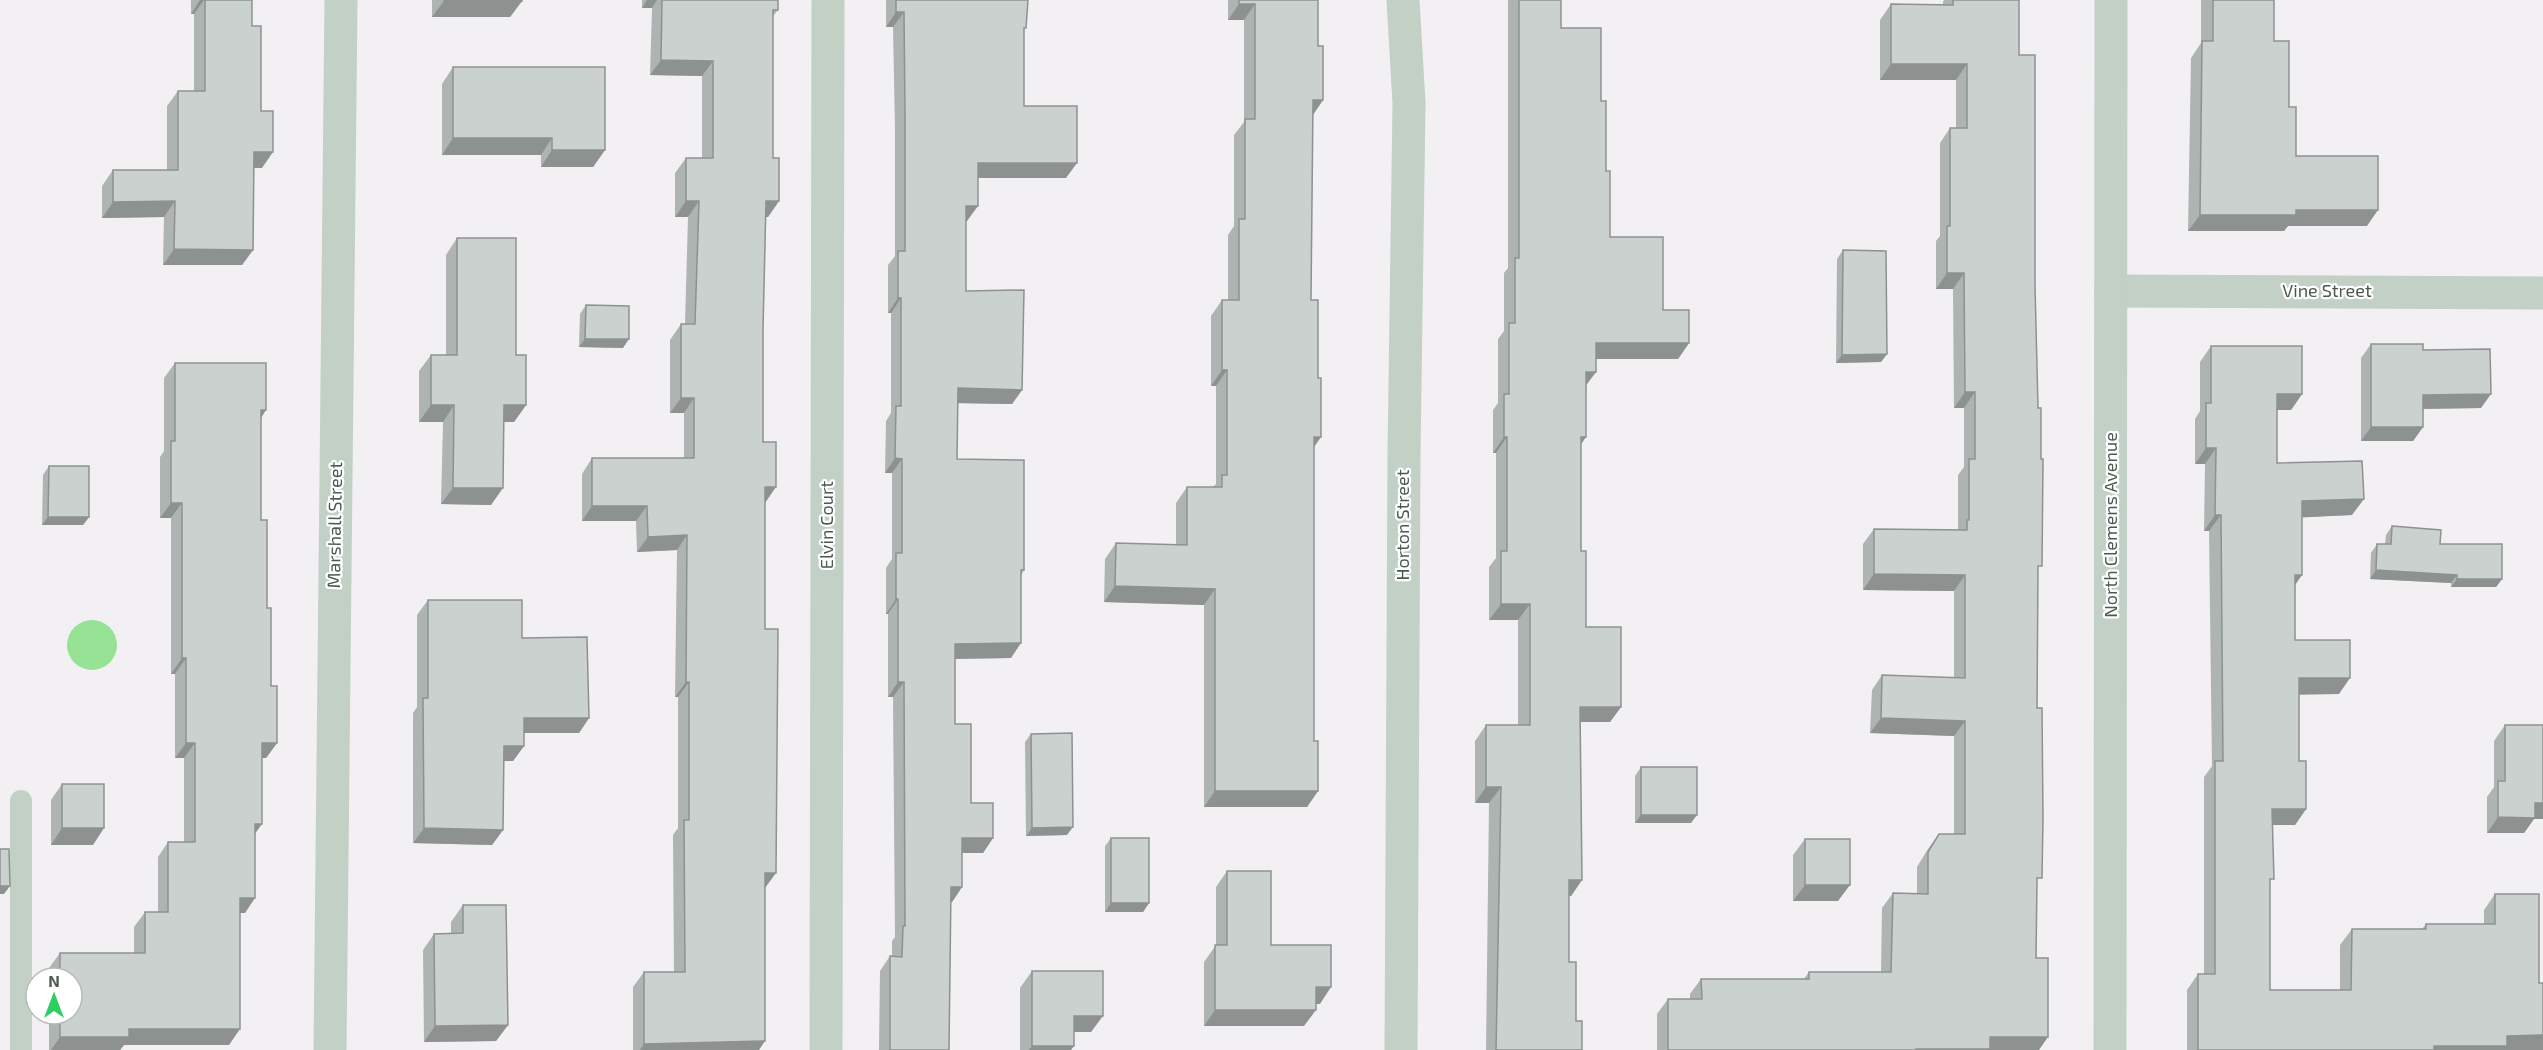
<svg xmlns="http://www.w3.org/2000/svg" width="2543" height="1050" font-family="'Exo 2',sans-serif">
  <style>
    .water { fill: #97e395 }
    .lines { fill: none; stroke-linecap: round; stroke-linejoin: round }
    .service { stroke: #c2d0c6; stroke-width: 22 }
    .minor { stroke: #c2d0c6; stroke-width: 33 }
    .tertiary { stroke: #c2d0c6; stroke-width: 33 }
    .wall { fill: #aeb4b1 }
    .shaded-wall { fill: #8d9290 }
    .building { fill: #cad1ce; stroke: #8d9290; stroke-width: 1.5 }
    .labels { text-anchor: middle; stroke-width: 4.5; stroke-linejoin: round; paint-order: stroke }
    .street-label { font-size: 18px; fill: #4a5b4e; stroke: #fff }
  </style>
  <rect width="100%" height="100%" fill="#f2f0f2"/>
  <!-- water -->
  <circle class="water" cx="92" cy="645" r="25"/>
  <g class="lines">
    <!-- service -->
    <polyline class="service" points="21,801 21,1050"/>
    <!-- minor -->
    <g class="minor">
      <polyline points="2111,291 2543,293"/>
      <polyline points="826,1050 828,0"/>
      <polyline points="1401,1050 1404,455 1409,103 1403,0"/>
      <polyline points="2110,1050 2111,0"/>
    </g>
    <!-- tertiary -->
    <polyline class="tertiary" points="330,1050 341,0"/>
  </g>
  <!-- wall -->
  <g class="wall">
    <polygon points="191,0 252,0 252,26 261,111 262,168 254,168 253,250 242,265 163,265 164,217 102,218 102,186 113,170 167,170 167,106 178,91 194,91 194,14 191,14"/>
    <polygon points="432,0 522,0 522,1 510,17 432,17"/>
    <polygon points="642,0 778,0 778,10 773,16 773,158 779,201 768,217 766,217 763,329 763,442 765,503 765,888 759,1050 633,1050 633,987 644,972 674,972 673,835 678,828 678,697 675,697 677,550 637,552 636,521 582,521 582,474 592,458 684,458 684,413 670,413 670,340 681,324 685,324 688,217 675,217 675,173 686,158 702,158 702,76 650,75 652,8 642,8"/>
    <polygon points="886,0 1028,0 1024,32 1024,106 1066,178 978,178 967,221 966,221 966,291 1022,390 1012,404 958,403 957,459 1024,570 1021,576 1011,658 955,659 955,724 971,803 993,838 983,853 962,853 962,887 952,902 950,902 949,1050 879,1050 880,971 890,956 892,956 892,941 895,937 893,697 888,697 888,614 886,614 886,568 892,559 892,473 885,473 886,421 891,413 891,313 888,313 888,265 895,256 895,130 893,27 886,27"/>
    <polygon points="1228,0 1318,0 1318,46 1323,100 1313,115 1311,300 1318,378 1321,437 1314,446 1314,741 1318,791 1307,807 1204,807 1204,605 1104,602 1105,559 1116,543 1176,545 1176,503 1187,487 1213,487 1216,484 1216,386 1211,386 1211,316 1222,300 1228,300 1228,235 1234,226 1234,135 1244,122 1244,20 1228,20"/>
    <polygon points="1508,0 1561,0 1561,28 1601,101 1610,237 1663,310 1689,343 1678,359 1596,359 1596,372 1586,385 1581,444 1581,551 1586,627 1621,707 1610,722 1580,722 1582,880 1571,896 1569,896 1569,962 1576,1021 1582,1050 1486,1050 1489,803 1475,803 1475,741 1486,725 1518,725 1518,620 1489,620 1489,567 1496,558 1496,453 1493,453 1493,410 1498,403 1498,339 1504,331 1504,273 1508,268"/>
    <polygon points="1944,0 2019,0 2019,55 2035,285 2038,572 2037,708 2037,884 2036,958 2039,1050 1657,1050 1657,1014 1668,999 1690,999 1690,994 1701,979 1804,979 1809,972 1881,972 1882,908 1893,893 1917,893 1917,867 1928,849 1939,834 1954,834 1954,736 1870,733 1872,690 1882,675 1954,678 1954,591 1863,590 1863,544 1874,529 1958,530 1958,475 1964,467 1964,408 1954,408 1953,289 1936,289 1936,241 1940,236 1940,143 1950,128 1956,128 1956,80 1880,80 1880,20 1891,4 1943,5 1943,2"/>
    <polygon points="2201,0 2274,0 2274,41 2289,107 2296,156 2367,226 2288,226 2284,231 2188,231 2191,58 2201,43"/>
    <polygon points="453,67 605,150 593,167 541,167 541,155 442,155 442,84"/>
    <polygon points="457,238 516,355 526,405 514,422 504,422 491,505 441,504 443,422 419,422 419,371 431,355 446,355 446,255"/>
    <polygon points="1843,250 1887,354 1881,362 1836,363 1837,259"/>
    <polygon points="586,305 623,348 579,347 580,314"/>
    <polygon points="2371,344 2423,350 2481,408 2423,409 2423,427 2413,441 2361,441 2361,358"/>
    <polygon points="2211,346 2302,394 2291,410 2277,410 2277,463 2352,515 2302,517 2295,585 2295,640 2339,694 2299,694 2299,761 2306,809 2295,825 2273,825 2270,884 2270,990 2340,990 2340,945 2352,929 2422,929 2426,924 2484,924 2484,910 2495,894 2539,983 2543,1050 2187,1050 2187,990 2198,974 2204,974 2204,777 2212,766 2209,531 2204,531 2205,464 2195,464 2195,419 2200,411 2200,362"/>
    <polygon points="175,363 261,418 261,520 267,608 271,686 277,743 266,758 262,758 255,833 245,913 240,913 229,1045 124,1045 120,1050 49,1050 49,1014 72,1014 72,978 49,978 49,968 60,953 134,953 134,927 145,912 158,912 158,857 168,842 184,842 184,758 175,758 175,674 171,674 171,518 160,518 160,457 164,451 164,378"/>
    <polygon points="49,466 89,517 83,525 42,525 43,475"/>
    <polygon points="2392,526 2440,544 2502,579 2496,587 2451,587 2451,583 2370,579 2371,553 2377,544 2385,544 2386,535"/>
    <polygon points="428,600 522,638 589,718 579,733 524,733 524,746 513,761 504,761 503,830 492,845 413,843 413,713 417,707 417,615"/>
    <polygon points="2505,725 2543,819 2534,819 2524,833 2487,833 2487,797 2494,787 2494,741"/>
    <polygon points="1031,734 1067,835 1026,836 1025,742"/>
    <polygon points="1641,767 1691,823 1635,823 1635,776"/>
    <polygon points="62,784 93,845 51,845 51,800"/>
    <polygon points="1111,838 1149,903 1143,912 1105,912 1105,846"/>
    <polygon points="1805,839 1838,901 1793,901 1793,855"/>
    <polygon points="1227,871 1271,945 1320,1004 1316,1004 1304,1026 1204,1026 1204,962 1216,945 1216,887"/>
    <polygon points="463,905 508,1025 496,1041 424,1042 423,950 434,934 451,934 451,922"/>
    <polygon points="1032,971 1091,1032 1074,1032 1071,1050 1020,1050 1020,988"/>
  </g>
  <!-- shaded-wall -->
  <g class="shaded-wall">
    <polygon points="200,0 204,0 194,14 191,14"/>
    <polygon points="647,0 657,0 652,8 642,8"/>
    <polygon points="444,1 522,1 510,17 432,17"/>
    <polygon points="1239,4 1255,4 1244,20 1228,20"/>
    <polygon points="896,12 904,12 893,27 886,27"/>
    <polygon points="661,60 713,61 702,76 650,75"/>
    <polygon points="1891,64 1967,64 1956,80 1880,80"/>
    <polygon points="1313,100 1323,100 1312,116"/>
    <polygon points="453,138 552,138 541,155 442,155"/>
    <polygon points="552,150 605,150 593,167 541,167"/>
    <polygon points="254,152 273,152 262,168 243,168"/>
    <polygon points="978,163 1077,163 1066,178 967,178"/>
    <polygon points="175,201 164,217 102,218 113,202"/>
    <polygon points="686,201 699,201 688,217 675,217"/>
    <polygon points="766,201 779,201 768,217 755,217"/>
    <polygon points="966,206 978,206 967,221 955,221"/>
    <polygon points="2296,210 2378,210 2367,226 2288,226 2284,231 2188,231 2200,215"/>
    <polygon points="174,249 253,250 242,265 163,265"/>
    <polygon points="1947,273 1964,273 1953,289 1936,289"/>
    <polygon points="898,298 901,298 891,313 888,313"/>
    <polygon points="585,339 629,339 623,348 579,347"/>
    <polygon points="1596,343 1689,343 1678,359 1584,359"/>
    <polygon points="1887,354 1881,362 1836,363 1842,355"/>
    <polygon points="1222,370 1227,370 1216,386 1211,386"/>
    <polygon points="1586,372 1596,372 1584,388"/>
    <polygon points="958,388 1022,390 1012,404 948,403"/>
    <polygon points="1965,392 1975,392 1964,408 1954,408"/>
    <polygon points="2277,394 2302,394 2291,410 2266,410"/>
    <polygon points="2491,394 2481,408 2413,409 2423,395"/>
    <polygon points="681,398 694,398 684,413 670,413"/>
    <polygon points="431,405 454,405 443,422 419,422"/>
    <polygon points="504,405 526,405 514,422 493,422"/>
    <polygon points="261,410 266,410 256,426"/>
    <polygon points="2371,427 2423,427 2413,441 2361,441"/>
    <polygon points="1314,437 1321,437 1310,453"/>
    <polygon points="1504,437 1507,437 1496,453 1493,453"/>
    <polygon points="1581,437 1586,437 1575,453"/>
    <polygon points="2206,448 2216,448 2205,464 2195,464"/>
    <polygon points="895,458 902,459 892,473 885,473"/>
    <polygon points="765,487 776,487 765,503"/>
    <polygon points="453,488 503,488 491,505 441,504"/>
    <polygon points="2364,499 2352,515 2291,518 2302,501"/>
    <polygon points="171,503 182,503 171,518 160,518"/>
    <polygon points="592,506 647,506 636,521 582,521"/>
    <polygon points="2215,515 2221,515 2209,531 2204,531"/>
    <polygon points="48,517 89,517 83,525 42,525"/>
    <polygon points="687,535 677,550 637,552 648,537"/>
    <polygon points="2376,570 2457,575 2451,583 2370,579"/>
    <polygon points="1874,574 1965,575 1954,591 1863,590"/>
    <polygon points="2295,575 2302,575 2291,591"/>
    <polygon points="2457,579 2502,579 2496,587 2451,587"/>
    <polygon points="1115,586 1215,589 1204,605 1104,602"/>
    <polygon points="896,599 898,599 888,614 886,614"/>
    <polygon points="1501,604 1530,604 1518,620 1489,620"/>
    <polygon points="1021,643 1011,658 945,659 955,644"/>
    <polygon points="182,658 186,658 175,674 171,674"/>
    <polygon points="2299,678 2350,678 2339,694 2287,695"/>
    <polygon points="686,682 689,682 678,697 675,697"/>
    <polygon points="898,682 904,682 893,697 888,697"/>
    <polygon points="1580,707 1621,707 1610,722 1569,722"/>
    <polygon points="524,718 589,718 579,733 513,733"/>
    <polygon points="1881,718 1965,721 1954,736 1870,733"/>
    <polygon points="186,743 195,743 184,758 175,758"/>
    <polygon points="262,743 277,743 266,758 251,758"/>
    <polygon points="504,746 524,746 513,761 493,761"/>
    <polygon points="1486,787 1501,787 1489,803 1475,803"/>
    <polygon points="1215,791 1318,791 1307,807 1204,807"/>
    <polygon points="2535,803 2543,803 2543,819 2534,819 2524,833 2487,833 2498,817"/>
    <polygon points="2272,809 2306,809 2295,825 2261,825"/>
    <polygon points="1641,815 1697,815 1691,823 1635,823"/>
    <polygon points="255,824 262,824 251,839"/>
    <polygon points="1073,827 1067,835 1026,836 1032,828"/>
    <polygon points="62,828 104,828 93,845 51,845"/>
    <polygon points="424,828 503,830 492,845 413,843"/>
    <polygon points="962,838 993,838 983,853 952,853"/>
    <polygon points="765,873 776,873 765,888"/>
    <polygon points="1569,880 1582,880 1571,896 1558,896"/>
    <polygon points="1805,885 1850,885 1838,901 1793,901"/>
    <polygon points="0,886 10,886 4,894 0,894"/>
    <polygon points="951,887 962,887 952,902 940,902"/>
    <polygon points="240,898 255,898 245,913 229,913"/>
    <polygon points="1111,903 1149,903 1143,912 1105,912"/>
    <polygon points="1316,987 1331,987 1320,1004 1304,1004"/>
    <polygon points="1215,1010 1316,1010 1304,1026 1204,1026"/>
    <polygon points="1074,1016 1103,1016 1091,1032 1062,1032"/>
    <polygon points="508,1025 496,1041 424,1042 435,1026"/>
    <polygon points="129,1029 240,1029 229,1045 124,1045 120,1050 51,1050 60,1037"/>
    <polygon points="2543,1035 2543,1050 2432,1050 2434,1046 2507,1036"/>
    <polygon points="1990,1037 2048,1037 2039,1050 1916,1050 1916,1049"/>
    <polygon points="765,1041 759,1050 640,1050 644,1044"/>
    <polygon points="1032,1046 1074,1046 1071,1050 1029,1050"/>
  </g>
  <!-- building -->
  <g class="building">
    <polygon points="205,0 252,0 252,26 261,26 261,111 273,111 273,152 254,152 253,250 174,249 175,201 113,202 113,170 178,170 178,91 205,91"/>
    <rect x="444" y="0" width="78" height="1"/>
    <polygon points="662,0 778,0 778,10 773,10 773,158 779,158 779,201 766,201 763,329 763,442 776,442 776,487 765,487 765,629 778,629 776,873 765,873 765,1041 644,1044 644,972 685,972 684,820 689,820 689,682 686,682 687,535 648,537 647,506 592,506 592,458 694,458 694,398 681,398 681,324 695,324 699,201 686,201 686,158 713,158 713,61 661,60"/>
    <polygon points="896,0 1028,0 1026,28 1024,28 1024,106 1077,106 1077,163 978,163 978,206 966,206 966,291 1024,290 1022,390 958,388 957,459 1024,460 1024,570 1021,570 1021,643 955,644 955,724 971,724 971,803 993,803 993,838 962,838 962,887 951,887 949,1050 890,1050 890,956 902,957 903,926 905,926 904,682 898,682 898,599 896,599 896,553 902,553 902,459 895,458 896,406 901,406 901,298 898,298 898,251 905,251 905,115 904,12 896,12"/>
    <polygon points="1239,0 1318,0 1318,46 1323,46 1323,100 1313,100 1311,300 1318,300 1318,378 1321,378 1321,437 1314,437 1314,741 1318,741 1318,791 1215,791 1215,589 1115,586 1116,543 1187,545 1187,487 1222,487 1222,475 1227,475 1227,370 1222,370 1222,300 1239,300 1239,219 1245,219 1245,119 1255,119 1255,4 1239,4"/>
    <polygon points="1519,0 1561,0 1561,28 1601,28 1601,101 1606,101 1606,171 1610,171 1610,237 1663,237 1663,310 1689,310 1689,343 1596,343 1596,372 1586,372 1586,437 1581,437 1581,551 1586,551 1586,627 1621,627 1621,707 1580,707 1582,880 1569,880 1569,962 1576,962 1576,1021 1582,1021 1582,1050 1496,1050 1501,787 1486,787 1486,725 1530,725 1530,604 1501,604 1501,551 1507,551 1507,437 1504,437 1504,394 1509,394 1509,323 1515,323 1515,258 1519,258"/>
    <polygon points="1953,0 2019,0 2019,55 2035,55 2035,285 2038,408 2041,408 2041,459 2043,459 2042,566 2038,566 2037,708 2042,708 2043,818 2042,878 2037,878 2036,958 2048,958 2048,1037 1990,1037 1990,1049 1916,1049 1916,1050 1668,1050 1668,999 1702,999 1701,979 1809,979 1809,972 1891,972 1893,893 1928,894 1928,852 1939,834 1965,834 1965,721 1881,718 1882,675 1965,678 1965,575 1874,574 1874,529 1967,530 1967,520 1969,520 1969,459 1975,459 1975,392 1965,392 1964,273 1947,273 1947,226 1950,226 1950,128 1967,128 1967,64 1891,64 1891,4 1953,5"/>
    <polygon points="2213,0 2274,0 2274,41 2289,41 2289,107 2296,107 2296,156 2378,156 2378,210 2296,210 2296,215 2200,215 2202,41 2213,41"/>
    <polygon points="453,67 605,67 605,150 552,150 552,138 453,138"/>
    <polygon points="457,238 516,238 516,355 526,355 526,405 504,405 503,488 453,488 454,405 431,405 431,355 457,355"/>
    <polygon points="1843,250 1886,251 1887,354 1842,355"/>
    <polygon points="586,305 629,306 629,339 585,339"/>
    <polygon points="2371,344 2423,344 2423,350 2490,349 2491,394 2423,395 2423,427 2371,427"/>
    <polygon points="2211,346 2302,346 2302,394 2277,394 2277,463 2362,461 2364,499 2302,501 2302,575 2295,575 2295,640 2350,640 2350,678 2299,678 2299,761 2306,761 2306,809 2272,809 2274,879 2270,879 2270,990 2351,990 2352,929 2426,929 2426,924 2495,924 2495,894 2539,894 2539,983 2543,983 2543,1035 2507,1036 2507,1046 2434,1046 2434,1050 2198,1050 2198,974 2215,974 2215,761 2223,761 2221,515 2215,515 2216,448 2206,448 2206,403 2211,403"/>
    <polygon points="175,363 266,363 266,410 261,410 261,520 267,520 267,608 271,608 271,686 277,686 277,743 262,743 262,824 255,824 255,898 240,898 240,1029 129,1029 129,1037 60,1037 60,1014 72,1014 72,978 60,978 60,953 145,953 145,912 168,912 168,842 195,842 195,743 186,743 186,658 182,658 182,503 171,503 171,441 175,441"/>
    <polygon points="49,466 89,466 89,517 48,517"/>
    <polygon points="2392,526 2441,530 2440,544 2502,544 2502,579 2457,579 2457,575 2376,570 2377,544 2391,544"/>
    <polygon points="428,600 522,600 522,638 587,637 589,718 524,718 524,746 504,746 503,830 424,828 423,698 428,698"/>
    <polygon points="2505,725 2543,725 2543,803 2535,803 2535,818 2498,817 2498,781 2505,781"/>
    <polygon points="1072,733 1073,827 1032,828 1031,734"/>
    <rect x="1641" y="767" width="56" height="48"/>
    <rect x="62" y="784" width="42" height="44"/>
    <rect x="1111" y="838" width="38" height="65"/>
    <rect x="1805" y="839" width="45" height="46"/>
    <polygon points="0,849 9,849 10,886 0,886"/>
    <polygon points="1227,871 1271,871 1271,945 1331,945 1331,987 1316,987 1316,1010 1215,1010 1215,945 1227,945"/>
    <polygon points="463,905 506,905 508,1025 435,1026 434,934 463,933"/>
    <polygon points="1032,971 1103,971 1103,1016 1074,1016 1074,1046 1032,1046"/>
  </g>
  <g class="labels">
    <!-- street labels -->
    <g class="street-label">
      <text x="2327" y="297">Vine Street</text>
      <text transform="translate(335 525) rotate(-89)" y="6">Marshall Street</text>
      <text transform="translate(827 525) rotate(-90)" y="6">Elvin Court</text>
      <text transform="translate(1403 525) rotate(-90)" y="6">Horton Street</text>
      <text transform="translate(2111 525) rotate(-90)" y="6">North Clemens Avenue</text>
    </g>
  </g>
  <!-- north arrow -->
  <g transform="translate(54 996)"><circle r="28" fill="#ffffff" stroke="#b7bdb8" stroke-width="1.5"/>
  <path d="M0-4.5L10 22L0 15L-10 22Z" fill="#2dcf62"/>
  <text y="-9" font-size="16" font-weight="bold" text-anchor="middle" fill="#4a5b4e">N</text>
  </g>
</svg>
